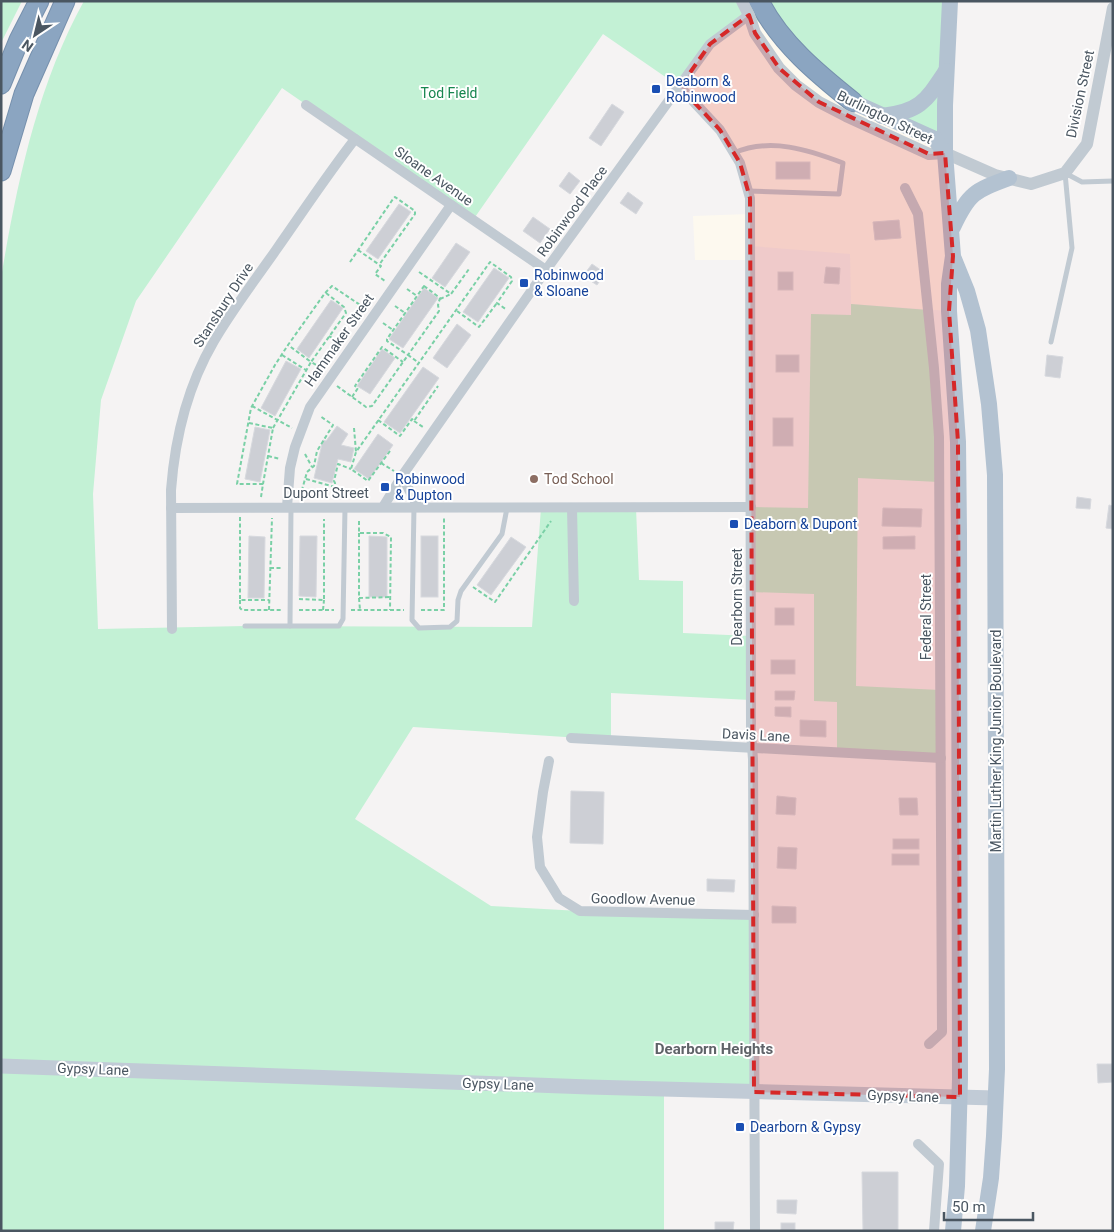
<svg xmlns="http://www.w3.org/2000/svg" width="1114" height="1232" font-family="Roboto,sans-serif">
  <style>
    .commercial { fill: #fdf9ef }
    .green { fill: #c3f1d5 }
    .building { fill: #cdcfd5; stroke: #d7d9de }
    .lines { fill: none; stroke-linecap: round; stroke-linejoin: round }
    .motorway-casing { stroke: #7690ad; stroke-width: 21 }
    .path { stroke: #7ad0a6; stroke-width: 2; stroke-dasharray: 4 2.5; stroke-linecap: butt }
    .service { stroke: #c1cad2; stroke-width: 5 }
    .minor { stroke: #c1cad2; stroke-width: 10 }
    .tertiary { stroke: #c1cad2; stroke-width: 12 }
    .secondary { stroke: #c1cbd6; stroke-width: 15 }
    .primary { stroke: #b3c2d1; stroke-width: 16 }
    .motorway { stroke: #8ba5c1; stroke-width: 19 }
    .marked { fill: #d62828; fill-opacity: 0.2; stroke: #d62828; stroke-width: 4; stroke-dasharray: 10 6; stroke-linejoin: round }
    .transit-dot { fill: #1a4fb4; stroke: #fff; stroke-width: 2 }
    .education-dot { fill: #8d6e63; stroke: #fff; stroke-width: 2 }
    .labels { text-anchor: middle; stroke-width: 4; stroke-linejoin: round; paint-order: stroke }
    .transit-label { font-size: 14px; fill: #164399; stroke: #fff; text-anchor: start }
    .park-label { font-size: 14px; fill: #17864f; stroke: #fff }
    .street-label { font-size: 14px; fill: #4a5661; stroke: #fff }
    .education-label { font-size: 14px; fill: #785e54; stroke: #fff; text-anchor: start }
    .neighbourhood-label { font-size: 15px; font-weight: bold; fill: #5f6368; stroke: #fff }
  </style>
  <rect width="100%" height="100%" fill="#f5f3f3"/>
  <!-- commercial -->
  <polygon class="commercial" points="749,15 945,153 949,311 851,304 850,254 750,246 750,260 695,260 693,216 749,214 740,163 680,87 710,44"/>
  <!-- green -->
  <g class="green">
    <polygon points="1,1 22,1 1,43"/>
    <path d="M84 1H950L945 153 895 122 749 15 710 44 680 87 603 34 473 220 282 88 136 301 101 400 93 494 98 629 245 626 532 627 541 508H636L639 580 683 581V633L751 636V700L611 693V740L413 727 355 819 491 906 580 911 754 915V1092L664 1090V1231H1V278C17 183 37 86 84 1Z"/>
    <polygon points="851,304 928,310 939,482 858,478 856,686 940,690 941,758 837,753 837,702 814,701 814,594 751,592 751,507 808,508 811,314 851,315"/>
  </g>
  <!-- building -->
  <g class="building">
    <polygon points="612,104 624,112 601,146 589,138"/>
    <rect x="776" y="162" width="34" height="17"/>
    <polygon points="569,172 580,181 570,194 559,186"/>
    <polygon points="628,192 643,203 636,214 620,203"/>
    <polygon points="399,204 411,212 378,259 366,251"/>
    <polygon points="533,217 550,229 540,243 523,231"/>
    <polygon points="899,220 901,238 875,240 873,222"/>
    <polygon points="456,243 470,252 445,287 432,278"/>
    <polygon points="592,264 605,273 597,285 583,276"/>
    <polygon points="826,267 840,268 839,284 824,283"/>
    <polygon points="494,268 509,278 478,322 463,312"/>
    <rect x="778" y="272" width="15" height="18"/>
    <polygon points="424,288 438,298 403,348 389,339"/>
    <polygon points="331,300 343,308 309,358 297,349"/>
    <polygon points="457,324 471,335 447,368 433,358"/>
    <polygon points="382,349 395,358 370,394 357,386"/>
    <rect x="776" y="355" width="23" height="17"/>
    <polygon points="1047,355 1063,357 1060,378 1045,376"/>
    <polygon points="286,361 301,369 275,416 261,408"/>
    <polygon points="423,367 439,378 400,433 384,422"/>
    <rect x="773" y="418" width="20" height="28"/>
    <polygon points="337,426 348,434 341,445 354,448 351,462 338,459 332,483 314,478 323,440 326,441"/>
    <polygon points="255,427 270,430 260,482 245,479"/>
    <polygon points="378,434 393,445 369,479 354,469"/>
    <polygon points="1077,497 1091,499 1090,509 1076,508"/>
    <polygon points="1109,505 1113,506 1113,529 1106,528"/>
    <polygon points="883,508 922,509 921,527 882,526"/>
    <polygon points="249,536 265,537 264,598 248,598"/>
    <polygon points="300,536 317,536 316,597 299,596"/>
    <polygon points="369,536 387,537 387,597 369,597"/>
    <rect x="421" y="536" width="17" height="61"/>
    <polygon points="915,536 915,549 883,549 883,537"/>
    <polygon points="511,537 526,547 491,595 477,585"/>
    <rect x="775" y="608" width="19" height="17"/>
    <rect x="771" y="660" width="24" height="14"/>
    <polygon points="775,691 795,691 794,700 775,700"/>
    <polygon points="775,707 791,707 791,717 775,716"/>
    <polygon points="800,720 826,721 826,737 800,736"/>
    <polygon points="571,791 604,792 603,844 570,843"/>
    <polygon points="777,796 796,798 795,815 776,814"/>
    <polygon points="899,798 917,798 918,815 900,815"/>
    <rect x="893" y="839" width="26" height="10"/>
    <polygon points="778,847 797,848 796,869 777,868"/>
    <rect x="892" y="854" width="27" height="11"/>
    <polygon points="707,879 735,880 734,892 707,891"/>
    <polygon points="772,906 796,907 796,923 772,923"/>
    <polygon points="1097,1064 1112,1064 1113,1082 1098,1083"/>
    <polygon points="862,1172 898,1172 898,1231 863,1231"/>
    <polygon points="777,1200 797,1200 796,1214 777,1213"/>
    <polygon points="715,1222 734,1222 733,1231 715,1231"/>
    <rect x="781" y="1223" width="14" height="8"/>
  </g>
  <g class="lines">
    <!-- motorway casing -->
    <g class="motorway-casing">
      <g id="motorway">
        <path d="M759 1C780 43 818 74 853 102"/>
        <polyline points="1,84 19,40 39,1"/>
        <polyline points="1,171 24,94 65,1"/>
      </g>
    </g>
    <!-- path -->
    <g class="path">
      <polyline points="358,250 381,266 375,274 385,281"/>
      <polyline points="350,262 393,199 395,197 415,211 415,214 379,265"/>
      <polyline points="419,272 451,294 469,269"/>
      <polygon points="424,286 440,298 438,305 439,311 408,355 387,341 387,339"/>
      <polyline points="407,289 417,296"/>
      <polyline points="326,293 344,307 346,313 311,362 288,345 325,293 332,286 366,309"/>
      <polyline points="440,299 451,294"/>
      <polyline points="395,306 405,313"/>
      <polyline points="457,311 479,327 497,303"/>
      <polyline points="383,323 393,330"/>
      <polyline points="329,336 342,344"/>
      <polyline points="282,355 306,370"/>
      <polyline points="337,386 366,407 372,406 408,355 419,363"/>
      <polyline points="352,397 358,388 355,386 382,347 403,362"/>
      <polyline points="252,406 292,428"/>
      <polyline points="378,420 400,436 412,419 414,421 438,386"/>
      <polyline points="414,421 423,427"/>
      <polyline points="249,423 273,428 263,484"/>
      <polyline points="273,428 311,362 323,369"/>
      <polyline points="354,428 356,452"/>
      <polyline points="390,451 368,481 351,469 356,452 490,262 511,277 512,281 497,303 507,310"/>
      <polyline points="305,454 312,467"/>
      <polyline points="268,456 280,459"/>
      <polyline points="381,463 394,471"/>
      <polyline points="306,479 335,487"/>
      <polyline points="261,497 263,484 237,484 251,408 275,365 288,345"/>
      <polyline points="300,497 307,472 314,466 317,451 333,425 320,416"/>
      <polyline points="336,497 335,483 334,481 338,464 351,469"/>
      <polyline points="240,517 240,600 269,600"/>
      <polyline points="359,521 359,533 383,533 391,537 390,610"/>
      <polyline points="359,533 359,598 391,597"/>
      <polyline points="270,568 283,568"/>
      <polyline points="473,587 495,602 551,521"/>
      <polyline points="359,598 360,610"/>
      <polyline points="299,599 324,600 324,519"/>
      <polyline points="240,600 240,608 242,610 281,610"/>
      <polyline points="269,610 272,518"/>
      <polyline points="299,610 334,610"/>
      <polyline points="323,610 324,600"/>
      <polyline points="351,610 404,610"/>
      <polyline points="421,610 444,610 444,517"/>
    </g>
    <!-- service -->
    <g class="service">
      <path d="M734 153C770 137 809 150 843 163L839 194 748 191"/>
      <polyline points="1065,173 1082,182 1113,181"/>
      <polyline points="1051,342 1072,248 1065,173"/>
      <polyline points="414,507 412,620 419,628 450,627 457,621 458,600 461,591 502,534 507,508"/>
      <polyline points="245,626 339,626 343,619 345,508"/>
      <polyline points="290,626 291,507"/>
    </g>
    <!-- minor -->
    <g class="minor">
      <polyline points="680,87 720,130 740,163 750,198 751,733 753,759 755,1231"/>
      <polyline points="306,105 546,270"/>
      <polyline points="905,188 918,214 934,368 939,437 942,1032 929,1044"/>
      <polyline points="402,476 418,507"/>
      <polyline points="287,507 290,468 295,447 310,407 451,205"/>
      <polyline points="383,507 402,476 546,270 710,44 749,15"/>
      <polyline points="171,508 751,507"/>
      <polyline points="572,508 574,601"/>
      <path d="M172 629 171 490C175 437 187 387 214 341 232 310 255 280 276 250 302 213 327 175 355 139"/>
      <polyline points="571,738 941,758"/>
      <polyline points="549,761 543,792 537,837 540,867 559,898 580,911 754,915"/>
      <polyline points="918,1144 939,1164 934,1231"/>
    </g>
    <!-- tertiary -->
    <polyline class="tertiary" points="742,1 749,15 755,33 779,68 796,85 819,102 846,116 929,154 945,153 995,175 1031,184 1065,173 1087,144 1113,8"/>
    <!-- secondary -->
    <polyline class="secondary" points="1,1066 589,1087 995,1098"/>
    <!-- primary -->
    <g class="primary">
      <polyline points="950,1 945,105 945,153 953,256 949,284 949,311 958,442 959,533 960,1079 957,1186 953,1231"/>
      <polyline points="853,102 935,139 945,153"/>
      <path d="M882 116C920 112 926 101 946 71"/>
      <path d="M953 227C969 193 974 191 1009 178"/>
      <polyline points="954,259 967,291 978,330 989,404 995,475 997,1069 994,1136 991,1178 983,1231"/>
    </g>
    <!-- motorway -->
    <use href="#motorway" class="motorway"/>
  </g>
  <!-- marked area -->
  <path class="marked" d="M749 15 755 33 779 68 819 102 929 154 945 153 953 256 949 311 958 442 960 1097 754 1092 750 198 740 163 720 130 680 87 710 44Z"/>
  <!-- markers -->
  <g class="transit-dot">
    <rect x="651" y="84" width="10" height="10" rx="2.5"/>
    <rect x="519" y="278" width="10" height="10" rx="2.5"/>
    <rect x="380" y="482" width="10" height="10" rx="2.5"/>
    <rect x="729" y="519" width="10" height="10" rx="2.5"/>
    <rect x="735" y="1122" width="10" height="10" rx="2.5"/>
  </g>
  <circle class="education-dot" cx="534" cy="479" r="5"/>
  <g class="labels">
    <!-- transit labels -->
    <g class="transit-label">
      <text x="666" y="86">Deaborn &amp;<tspan x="666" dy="16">Robinwood</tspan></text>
      <text x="534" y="280">Robinwood<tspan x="534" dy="16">&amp; Sloane</tspan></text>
      <text x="395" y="484">Robinwood<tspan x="395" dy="16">&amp; Dupton</tspan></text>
      <text x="744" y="529">Deaborn &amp; Dupont</text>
      <text x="750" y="1132">Dearborn &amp; Gypsy</text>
    </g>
    <!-- park labels -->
    <g class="park-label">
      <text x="449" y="98">Tod Field</text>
    </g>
    <!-- street labels -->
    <g class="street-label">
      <text transform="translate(1080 94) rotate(-78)" y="5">Division Street</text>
      <text transform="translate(885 117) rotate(26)" y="5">Burlington Street</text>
      <text transform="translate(434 176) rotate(35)" y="5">Sloane Avenue</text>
      <text transform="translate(572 211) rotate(-54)" y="5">Robinwood Place</text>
      <text transform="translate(223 305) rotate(-57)" y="5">Stansbury Drive</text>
      <text transform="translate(339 340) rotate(-55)" y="5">Hammaker Street</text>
      <text x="326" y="498">Dupont Street</text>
      <text transform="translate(737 597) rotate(-90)" y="5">Dearborn Street</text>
      <text transform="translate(926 617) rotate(-90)" y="5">Federal Street</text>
      <text transform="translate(756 735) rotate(3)" y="5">Davis Lane</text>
      <text transform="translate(996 741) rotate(-90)" y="5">Martin Luther King Junior Boulevard</text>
      <text transform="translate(643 899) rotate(1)" y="5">Goodlow Avenue</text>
      <text transform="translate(93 1069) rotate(2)" y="5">Gypsy Lane</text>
      <text transform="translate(498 1084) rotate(2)" y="5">Gypsy Lane</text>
      <text transform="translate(903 1096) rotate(2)" y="5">Gypsy Lane</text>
    </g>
    <!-- education labels -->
    <g class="education-label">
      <text x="544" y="484">Tod School</text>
    </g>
    <!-- neighbourhood labels -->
    <g class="neighbourhood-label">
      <text x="714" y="1054">Dearborn Heights</text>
    </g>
  </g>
  <!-- border -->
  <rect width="1114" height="1232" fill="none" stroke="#4a5661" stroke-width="5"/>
  <!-- north arrow -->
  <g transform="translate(35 35) rotate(215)" stroke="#ffffff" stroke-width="4" paint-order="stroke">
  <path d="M0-4L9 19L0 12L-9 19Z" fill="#4a5661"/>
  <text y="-8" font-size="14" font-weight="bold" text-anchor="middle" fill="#4a5661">N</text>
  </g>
  <!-- scale -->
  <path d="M944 1212v8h89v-8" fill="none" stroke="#4a5661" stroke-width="2.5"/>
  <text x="952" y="1212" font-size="15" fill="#4a5661" stroke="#ffffff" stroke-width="4" paint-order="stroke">50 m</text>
</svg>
